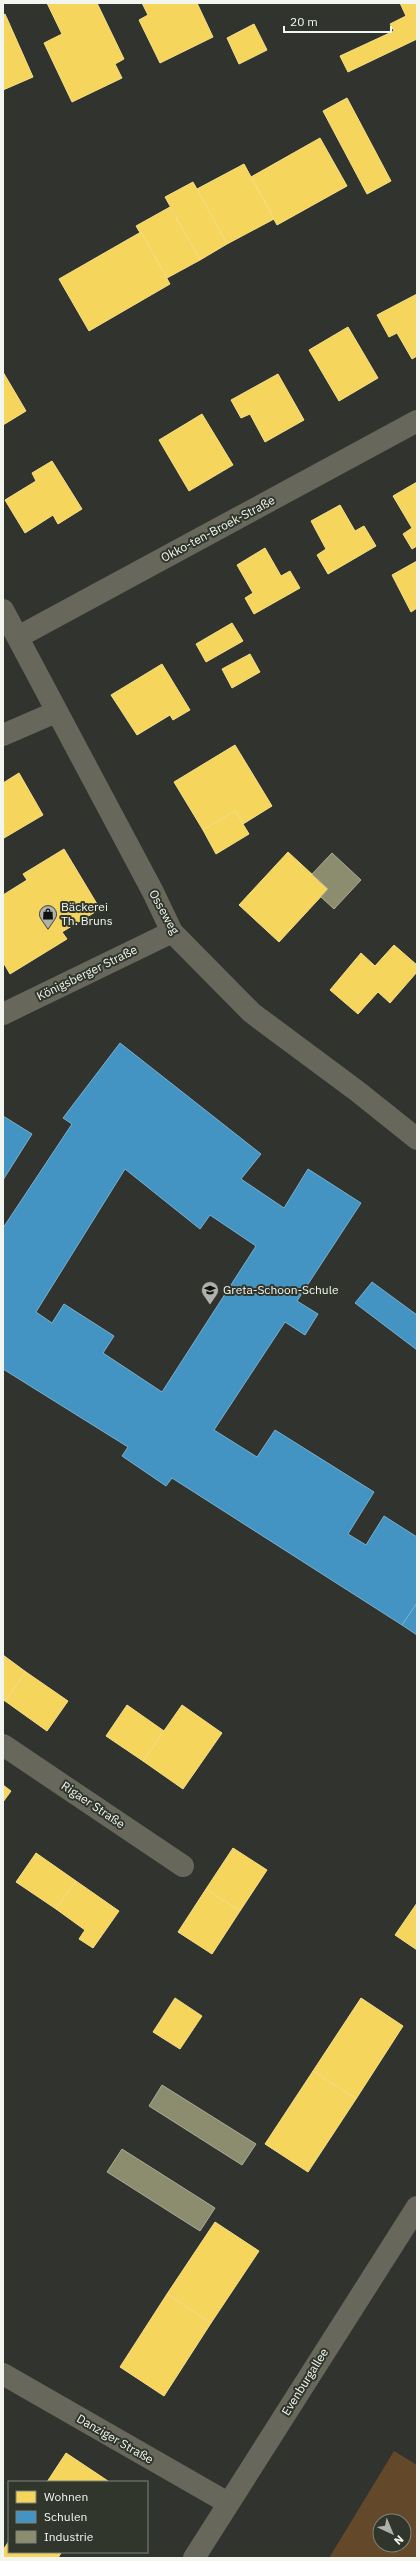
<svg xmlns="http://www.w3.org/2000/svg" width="420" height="2561" font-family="'IBM Plex Sans',sans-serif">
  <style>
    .green { fill: #634829; fill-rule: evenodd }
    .homes { fill: #f6d55c; stroke: #f5df88 }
    .schools { fill: #4393c3; stroke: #78b1d0; fill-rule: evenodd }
    .industry { fill: #8c8c6e; stroke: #abac95 }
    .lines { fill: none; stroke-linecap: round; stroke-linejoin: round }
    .minor { stroke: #68675c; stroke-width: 22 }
    .labels { text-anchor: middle; stroke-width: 4; stroke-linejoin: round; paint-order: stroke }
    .street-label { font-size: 12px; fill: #f2f6ef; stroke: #30362c }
    .poi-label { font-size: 12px; fill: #f2f6ef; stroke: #30362c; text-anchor: start }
  </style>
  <rect width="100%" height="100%" fill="#31342e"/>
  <!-- green -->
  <path class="green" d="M394 2451 417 2465V2558H329ZM380 2521H404V2545H380Z"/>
  <!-- homes -->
  <g class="homes">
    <polygon points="47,3 97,3 124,59 115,64 122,78 72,102 44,43 62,34"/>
    <polygon points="142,3 197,3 213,37 160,63 139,20 148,15"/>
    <polygon points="400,3 417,3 417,39 348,72 340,56 394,31 390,24 406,16"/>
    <polygon points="5,14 33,77 3,90 3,15"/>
    <polygon points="254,24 267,50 239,64 227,38"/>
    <polygon points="347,98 391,181 367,194 323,111"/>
    <polygon points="320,138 347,186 277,225 251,177"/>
    <polygon points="244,164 274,219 227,244 197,189"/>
    <polygon points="193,182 227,244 200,260 165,197"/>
    <polygon points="170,207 200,260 167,278 136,226"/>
    <polygon points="141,232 170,284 89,331 59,279"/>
    <polygon points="417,294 417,356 412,359 397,333 389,337 377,315"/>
    <polygon points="348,327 378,378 339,401 309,350"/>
    <polygon points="3,372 26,411 3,425"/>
    <polygon points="278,374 304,420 265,442 250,414 241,418 231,400"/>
    <polygon points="202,414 233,465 189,491 159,440"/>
    <polygon points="52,461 82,509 58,524 53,515 25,533 5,500 36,481 32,473"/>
    <polygon points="417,482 417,546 412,549 403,534 412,528 393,496"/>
    <polygon points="340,505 355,531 364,526 376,546 328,574 317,555 326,549 311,521"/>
    <polygon points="265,548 281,576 290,571 300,588 254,614 245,598 253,593 237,565"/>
    <polygon points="417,561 417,608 411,612 392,575"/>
    <polygon points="232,623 243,641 206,662 196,644"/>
    <polygon points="250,654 260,672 232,688 222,669"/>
    <polygon points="162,664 190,710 173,720 170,715 137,735 111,695"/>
    <polygon points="235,745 272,806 243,824 235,811 203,830 174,782"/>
    <polygon points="19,773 43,815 4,838 3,783"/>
    <polygon points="235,811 249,834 216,854 203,830"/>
    <polygon points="64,849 100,909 62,932 67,939 10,974 3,962 3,895 27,880 23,874"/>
    <polygon points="288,852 328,889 279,942 239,905"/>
    <polygon points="394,945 417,965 417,972 390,1003 378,992 358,1014 330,990 361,953 375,966"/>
    <polygon points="3,1655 26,1672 5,1701 3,1700"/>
    <polygon points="26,1672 68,1701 47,1731 5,1701"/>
    <polygon points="127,1705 164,1731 143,1761 106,1736"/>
    <polygon points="182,1705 222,1733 183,1789 143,1761"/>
    <polygon points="3,1785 11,1791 3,1802"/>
    <polygon points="233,1848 267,1870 240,1911 206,1889"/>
    <polygon points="36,1853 76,1881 56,1909 16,1882"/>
    <polygon points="76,1881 119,1911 93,1948 79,1939 85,1930 56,1909"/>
    <polygon points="206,1889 240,1911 212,1954 178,1932"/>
    <polygon points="417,1903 417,1950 395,1935"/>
    <polygon points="175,1998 202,2016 180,2049 153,2032"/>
    <polygon points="361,1998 403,2026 356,2099 313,2071"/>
    <polygon points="313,2071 356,2099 308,2172 265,2144"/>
    <polygon points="215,2222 259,2251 211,2323 167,2294"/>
    <polygon points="167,2294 211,2323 164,2396 120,2367"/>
    <polygon points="66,2453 108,2481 107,2482 47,2482"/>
    <polygon points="9,2541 9,2552 61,2553 58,2558 3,2558 3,2550"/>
  </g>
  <!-- schools -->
  <g class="schools">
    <path d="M120 1043 261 1154 241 1179 284 1208 308 1169 361 1203 297 1301 318 1314 305 1335 285 1322 214 1430 257 1457 275 1430 374 1492 348 1534 366 1545 384 1516 417 1537V1603L402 1625 172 1478 166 1486 122 1456 128 1447 3 1369V1228L72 1124 63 1118ZM125 1169 200 1229 210 1215 256 1246 162 1392 103 1353 114 1336 64 1304 52 1323 36 1312Z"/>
    <polygon points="3,1116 32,1134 3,1180"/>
    <polygon points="372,1282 417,1315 417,1350 355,1303"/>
    <polygon points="417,1603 417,1635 402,1625"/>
  </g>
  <!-- industry -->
  <g class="industry">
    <polygon points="332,853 361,880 334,909 321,897 328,889 312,874"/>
    <polygon points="162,2085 256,2144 242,2165 149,2106"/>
    <polygon points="122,2149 215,2208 200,2231 107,2172"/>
  </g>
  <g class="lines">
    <!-- minor -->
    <g class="minor">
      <polyline points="3,610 153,892 172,932 252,1013 357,1091 417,1139"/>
      <polyline points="18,637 417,421"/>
      <polyline points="3,735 56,712"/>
      <polyline points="3,1014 172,932"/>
      <polyline points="3,1745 183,1866"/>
      <polyline points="3,2374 228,2503"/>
      <polyline points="194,2558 417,2207"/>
    </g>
  </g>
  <!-- icons -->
  <defs>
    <g id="shop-pin" transform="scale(0.9)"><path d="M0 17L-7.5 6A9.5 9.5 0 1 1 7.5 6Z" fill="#aeb2ab" stroke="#30362c"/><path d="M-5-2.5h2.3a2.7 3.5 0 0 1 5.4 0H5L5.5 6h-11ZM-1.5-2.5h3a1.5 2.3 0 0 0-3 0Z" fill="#111"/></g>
    <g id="school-pin" transform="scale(0.9)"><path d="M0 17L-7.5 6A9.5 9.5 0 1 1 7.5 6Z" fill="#aeb2ab" stroke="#30362c"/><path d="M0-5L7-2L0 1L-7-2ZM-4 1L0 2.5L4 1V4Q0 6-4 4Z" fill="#111"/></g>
  </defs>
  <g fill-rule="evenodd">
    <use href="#shop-pin" x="48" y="914"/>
    <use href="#school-pin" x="210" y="1290"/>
  </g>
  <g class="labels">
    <!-- street labels -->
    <g class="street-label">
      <text transform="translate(218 529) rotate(-28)" y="4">Okko-ten-Broek-Straße</text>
      <text transform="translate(164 912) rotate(61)" y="4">Osseweg</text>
      <text transform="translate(87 973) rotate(-26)" y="4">Königsberger Straße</text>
      <text transform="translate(93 1805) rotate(34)" y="4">Rigaer Straße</text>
      <text transform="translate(305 2382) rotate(-58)" y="4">Evenburgallee</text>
      <text transform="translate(115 2439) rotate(30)" y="4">Danziger Straße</text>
    </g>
    <!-- poi labels -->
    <g class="poi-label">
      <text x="61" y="911">Bäckerei<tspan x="61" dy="14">Th. Bruns</tspan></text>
      <text x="223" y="1294">Greta-Schoon-Schule</text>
    </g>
  </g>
  <!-- border -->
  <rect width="420" height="2561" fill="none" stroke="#f2f6ef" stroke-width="8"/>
  <!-- legend -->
  <rect x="8" y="2481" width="140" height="72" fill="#30362c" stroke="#7e837a"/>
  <rect x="16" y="2491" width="20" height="12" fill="#f6d55c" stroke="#7e837a"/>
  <text x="44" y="2501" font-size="12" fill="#f2f6ef">Wohnen</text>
  <rect x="16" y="2511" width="20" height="12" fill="#4393c3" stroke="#7e837a"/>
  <text x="44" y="2521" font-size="12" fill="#f2f6ef">Schulen</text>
  <rect x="16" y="2531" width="20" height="12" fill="#8c8c6e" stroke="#7e837a"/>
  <text x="44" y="2541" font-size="12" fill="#f2f6ef">Industrie</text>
  <!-- north arrow -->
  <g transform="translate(392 2533) rotate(136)"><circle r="19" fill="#30362c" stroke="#7e837a"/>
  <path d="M0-3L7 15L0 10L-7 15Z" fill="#aeb2ab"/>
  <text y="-6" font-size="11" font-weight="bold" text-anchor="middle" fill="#f2f6ef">N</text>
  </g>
  <!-- scale -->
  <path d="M284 26v6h107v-6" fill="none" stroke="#f2f6ef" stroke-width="2"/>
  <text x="290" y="26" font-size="12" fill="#f2f6ef" stroke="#30362c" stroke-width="3" paint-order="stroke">20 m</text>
</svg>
